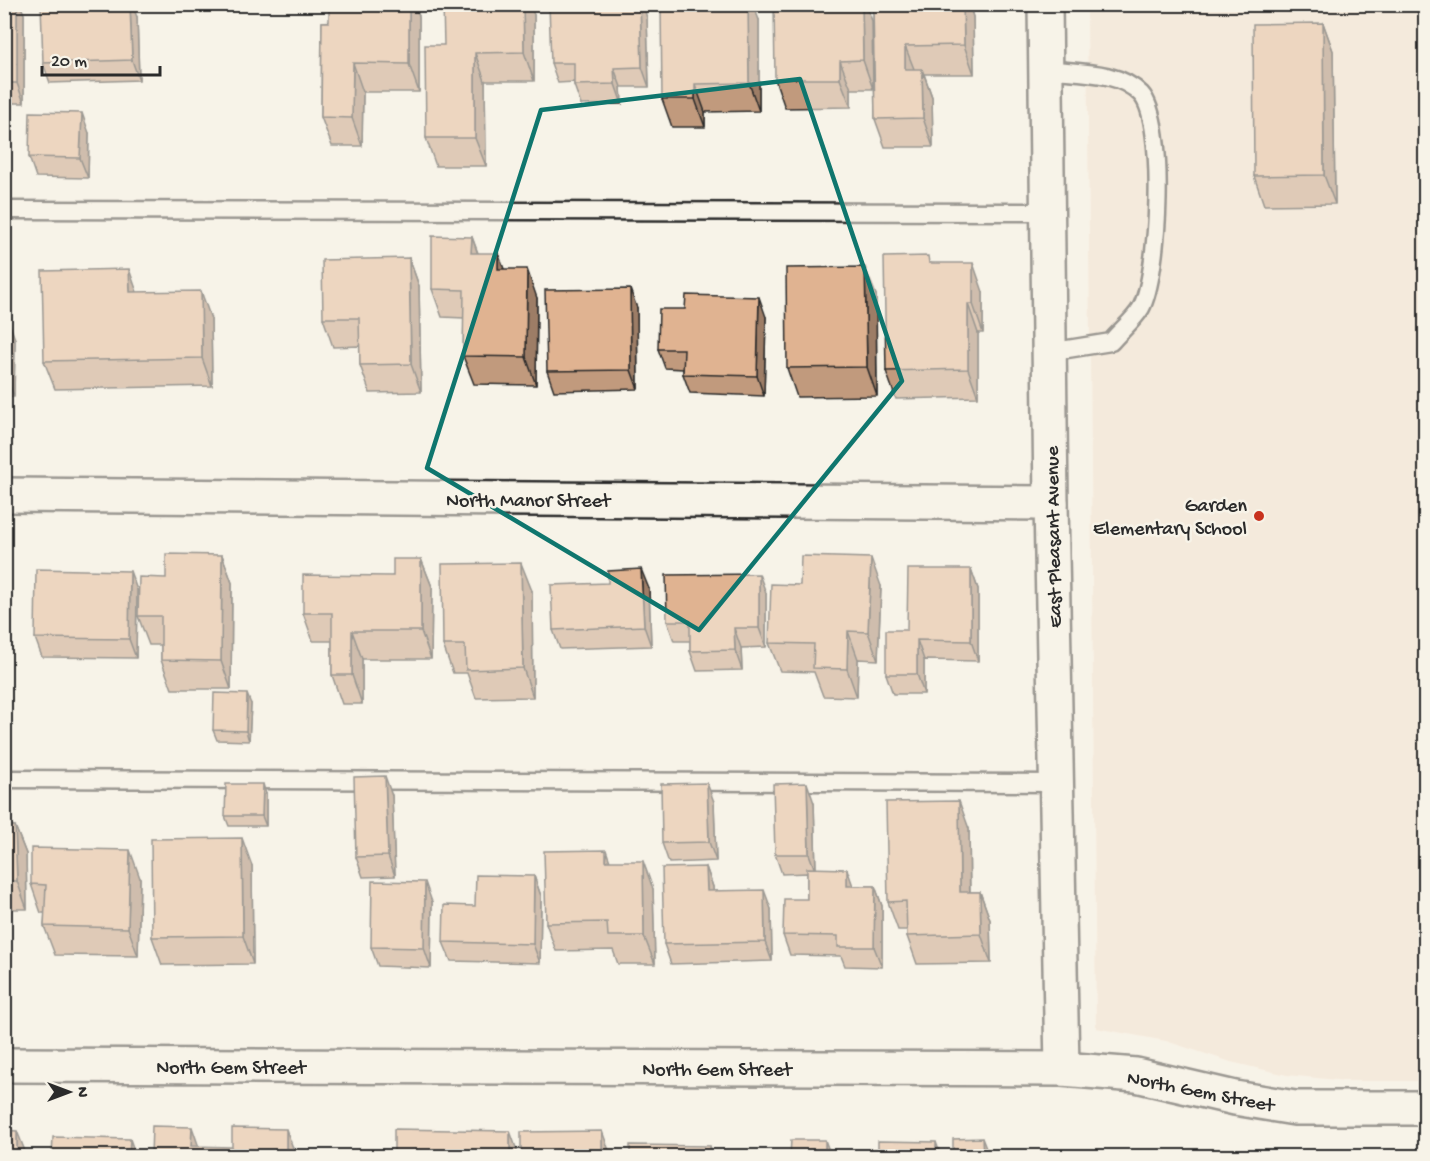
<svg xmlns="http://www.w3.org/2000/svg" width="1430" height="1161" font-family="'Gochi Hand',sans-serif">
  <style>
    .built { fill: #f0e0ce }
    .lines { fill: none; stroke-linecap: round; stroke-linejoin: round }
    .lane-casing { stroke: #2b2b2b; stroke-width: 21 }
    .street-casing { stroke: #2b2b2b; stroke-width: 38 }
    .lane { stroke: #f7f3e8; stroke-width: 16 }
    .street { stroke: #f7f3e8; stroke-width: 33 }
    .wall { fill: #c19a7d; stroke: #2b2b2b; stroke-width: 1.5 }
    .shaded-wall { fill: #9d7d66; stroke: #2b2b2b; stroke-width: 1.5 }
    .building { fill: #e0b391; stroke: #2b2b2b; stroke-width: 1.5 }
    .marked { fill: none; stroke: #0f766e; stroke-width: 4.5; stroke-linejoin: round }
    .poi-dot { fill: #c8321e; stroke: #f7f3e8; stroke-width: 2 }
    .labels { text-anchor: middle; stroke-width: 5; stroke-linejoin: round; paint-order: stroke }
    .street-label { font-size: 20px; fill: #2b2b2b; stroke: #f7f3e8 }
    .poi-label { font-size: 20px; fill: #2b2b2b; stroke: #f7f3e8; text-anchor: end }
  </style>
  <rect width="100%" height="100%" fill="#f7f3e8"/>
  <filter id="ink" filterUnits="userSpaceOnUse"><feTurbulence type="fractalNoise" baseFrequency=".0167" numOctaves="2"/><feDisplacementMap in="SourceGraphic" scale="12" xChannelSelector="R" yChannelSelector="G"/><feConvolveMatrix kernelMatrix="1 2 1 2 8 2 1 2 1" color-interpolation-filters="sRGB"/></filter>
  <g filter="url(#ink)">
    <!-- built -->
    <polygon class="built" points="1087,5 1425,5 1425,1081 1347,1081 1287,1075 1231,1062 1166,1041 1096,1028"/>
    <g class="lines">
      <!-- lane casing -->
      <g class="lane-casing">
        <g id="lane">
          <path d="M1046 69C1077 73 1118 70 1141 94 1167 122 1159 275 1141 308 1134 320 1120 331 1111 342L1049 352"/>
          <polyline points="4,210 1047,212"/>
          <polyline points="4,779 1057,783"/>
        </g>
      </g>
      <!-- street casing -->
      <g class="street-casing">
        <g id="street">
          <polyline points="1045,4 1051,503 1062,1069"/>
          <polyline points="4,495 1051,503"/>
          <polyline points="4,1065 1062,1069 1136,1075 1235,1098 1295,1108 1426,1108"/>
        </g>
      </g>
      <!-- lane -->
      <use href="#lane" class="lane"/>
      <!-- street -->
      <use href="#street" class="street"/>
    </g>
    <!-- wall -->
    <g class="wall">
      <polygon points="4,4 24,14 24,103 4,103"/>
      <polygon points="873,4 969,4 973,17 974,74 924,74 932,97 933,147 885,147 875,119"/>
      <polygon points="534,15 534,81 485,81 486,166 436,166 426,138 444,45"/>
      <polygon points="419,16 419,92 363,92 362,146 332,146 321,117 322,22"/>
      <polygon points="137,17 139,80 50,83 43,63"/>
      <polygon points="647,18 649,87 621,87 622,104 581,105 574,85 574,82 558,83 551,63"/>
      <polygon points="759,20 759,111 705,112 705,127 672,127 662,99"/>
      <polygon points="872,21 873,89 851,89 851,107 785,108 775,79"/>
      <polygon points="1323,23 1333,51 1335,204 1264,205 1254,176"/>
      <polygon points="89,133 88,178 36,177 29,157"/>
      <polygon points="472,237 478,253 504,269 537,298 536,385 474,384 463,356 464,318 442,317 432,289"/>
      <polygon points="409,258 419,286 421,392 370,393 360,365 360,346 333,347 323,318"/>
      <polygon points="931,263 983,292 983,333 978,333 978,397 896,399 886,371"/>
      <polygon points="876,295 877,396 797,397 787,368"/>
      <polygon points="637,308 638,389 554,391 547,371"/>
      <polygon points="766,317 764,396 690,393 683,374 683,369 665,368 658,349"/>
      <polygon points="4,319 15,339 14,397 4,397"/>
      <polygon points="211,319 212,386 55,389 44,361"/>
      <polygon points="222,555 232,583 231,689 172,689 161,660 161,645 149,645 138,616 166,578"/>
      <polygon points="421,559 432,587 431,659 362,659 362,704 342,704 332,675 332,641 313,641 303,613 393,576"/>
      <polygon points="971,569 978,589 978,661 924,660 924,694 893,694 886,674 907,630"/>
      <polygon points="608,583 649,589 651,646 560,649 553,630"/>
      <polygon points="800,585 881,586 878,660 858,659 857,697 823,696 814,672 780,671 769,643"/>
      <polygon points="137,590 136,658 42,657 35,638"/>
      <polygon points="532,591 533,697 476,698 467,673 453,673 443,645"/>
      <polygon points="766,593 766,647 741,648 742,670 697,671 690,651 690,641 674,641 667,621"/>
      <polygon points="251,704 249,741 217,740 213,730"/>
      <polygon points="266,794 266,826 229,826 225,816"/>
      <polygon points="392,796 395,876 363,877 356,857"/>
      <polygon points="714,802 716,861 669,863 662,843"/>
      <polygon points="814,803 816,869 853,886 875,886 882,906 882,967 845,966 841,956 790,955 783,935 807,899 807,873 782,874 775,854"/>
      <polygon points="4,826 15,826 26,854 27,909 4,909"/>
      <polygon points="969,829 970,892 980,892 990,920 991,963 917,964 907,936 907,930 898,930 888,902"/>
      <polygon points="252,866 253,964 162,965 152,937"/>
      <polygon points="706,867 713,887 713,891 771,909 772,961 671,964 664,944"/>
      <polygon points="534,876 541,896 540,963 451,961 443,942"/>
      <polygon points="140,878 138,956 55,955 44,926 45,913 41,913 31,884"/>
      <polygon points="653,889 655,964 618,964 613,950 556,951 546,923"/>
      <polygon points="432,902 431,968 378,966 371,947"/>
    </g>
    <!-- shaded-wall -->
    <g class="shaded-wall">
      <polygon points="17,4 20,4 24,14 24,103 17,83"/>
      <polygon points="130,4 132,4 137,17 139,80 132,60"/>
      <polygon points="409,4 415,4 419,16 419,92 409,64"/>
      <polygon points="523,4 530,4 534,15 534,81 524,52"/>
      <polygon points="640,4 643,4 647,18 649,87 642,67"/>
      <polygon points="748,4 753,4 759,20 759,111 749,83"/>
      <polygon points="862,4 866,4 872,21 873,89 863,60"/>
      <polygon points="963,4 969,4 973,17 974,74 964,45"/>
      <polygon points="1323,23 1333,51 1335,204 1324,175"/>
      <polygon points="905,46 916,74 905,69"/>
      <polygon points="475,53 485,81 486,166 475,138"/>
      <polygon points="840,61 851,89 851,107 840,79"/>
      <polygon points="353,63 363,92 362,146 352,118"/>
      <polygon points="614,68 621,87 622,104 615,84"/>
      <polygon points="922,69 932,97 933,147 923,118"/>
      <polygon points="695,84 705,112 705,127 695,99"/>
      <polygon points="82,113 89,133 88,178 80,158"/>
      <polygon points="472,237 482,266 471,253"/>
      <polygon points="498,253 509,282 498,269"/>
      <polygon points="409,258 419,286 421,392 411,364"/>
      <polygon points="973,263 983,292 983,333 973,304"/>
      <polygon points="865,267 876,295 877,396 867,367"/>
      <polygon points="129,269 139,298 130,292"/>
      <polygon points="527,269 537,298 536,385 526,357"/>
      <polygon points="630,289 637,308 638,389 631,370"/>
      <polygon points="201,291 211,319 212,386 202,358"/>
      <polygon points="759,297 766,317 764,396 757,376"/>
      <polygon points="968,304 978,333 978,397 968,369"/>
      <polygon points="8,319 15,339 14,397 7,378"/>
      <polygon points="222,555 232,583 231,689 221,661"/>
      <polygon points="871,558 881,586 878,660 868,632"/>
      <polygon points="421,559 432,587 431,659 421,631"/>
      <polygon points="521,563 532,591 533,697 523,668"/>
      <polygon points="641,569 649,589 651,646 644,626"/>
      <polygon points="971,569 978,589 978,661 971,641"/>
      <polygon points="130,571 137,590 136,658 129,639"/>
      <polygon points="759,574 766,593 766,647 759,628"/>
      <polygon points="4,585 5,587 7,697 4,692"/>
      <polygon points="734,628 741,648 742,670 735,650"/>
      <polygon points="352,631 362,659 362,704 352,675"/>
      <polygon points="848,631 858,659 857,697 847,669"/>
      <polygon points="917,640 924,660 924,694 917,674"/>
      <polygon points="247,694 251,704 249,741 246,731"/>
      <polygon points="385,776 392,796 395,876 388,856"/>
      <polygon points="707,783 714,802 716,861 709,842"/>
      <polygon points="807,783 814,803 816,873 809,854"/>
      <polygon points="263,784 266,794 266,826 262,816"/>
      <polygon points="959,801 969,829 970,920 960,892"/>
      <polygon points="15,826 26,854 27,909 17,881"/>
      <polygon points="242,838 252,866 253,964 243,936"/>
      <polygon points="130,850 140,878 138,956 128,928"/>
      <polygon points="606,850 616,879 606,861"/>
      <polygon points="643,861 653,889 655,964 644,936"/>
      <polygon points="706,867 713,887 714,911 707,891"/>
      <polygon points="847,869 854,889 847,886"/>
      <polygon points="534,876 541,896 540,963 533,944"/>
      <polygon points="425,882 432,902 431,968 424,948"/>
      <polygon points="875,886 882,906 882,967 874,947"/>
      <polygon points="764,890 771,909 772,961 765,942"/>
      <polygon points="980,892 990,920 991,963 981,934"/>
      <polygon points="192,1127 202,1156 191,1146"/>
      <polygon points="286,1129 296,1156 286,1156"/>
      <polygon points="17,1131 27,1156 17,1156"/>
      <polygon points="510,1131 519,1156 510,1156"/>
      <polygon points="602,1131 611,1156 602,1156"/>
      <polygon points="982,1138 989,1156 983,1156"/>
      <polygon points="130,1139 136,1156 129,1156"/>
      <polygon points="825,1140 831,1156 825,1156"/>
      <polygon points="936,1142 941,1156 936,1156"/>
      <polygon points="710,1146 714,1156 710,1156"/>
    </g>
    <!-- building -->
    <g class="building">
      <rect x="4" y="4" width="13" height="79"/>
      <polygon points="41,4 130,4 132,60 43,63"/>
      <polygon points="329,4 409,4 409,64 353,63 352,118 321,117 322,22 329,22"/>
      <polygon points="443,4 523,4 524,52 475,53 475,138 426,138 425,45 444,45"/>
      <polygon points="549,4 640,4 642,67 614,68 615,84 574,85 574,63 551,63"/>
      <polygon points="661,4 748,4 749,83 695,84 695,99 662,99"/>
      <polygon points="774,4 862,4 863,60 840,61 840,79 775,79"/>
      <polygon points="873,4 963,4 964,45 905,46 905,69 922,69 923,118 875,119"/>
      <polygon points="1323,23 1324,175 1254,176 1253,24"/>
      <polygon points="30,112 82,113 80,158 29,157"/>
      <polygon points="432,236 472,237 471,253 498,253 498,269 527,269 526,357 463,356 464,290 432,289"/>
      <polygon points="928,256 929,263 973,263 973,304 968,304 968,369 886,371 884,257"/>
      <polygon points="409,258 411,364 360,365 359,318 323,318 322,260"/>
      <polygon points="865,267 867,367 787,368 786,268"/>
      <polygon points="129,269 130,292 201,291 202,358 44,361 42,271"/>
      <polygon points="630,289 631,370 547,371 545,290"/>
      <polygon points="686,295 759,297 757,376 683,374 684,349 658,349 659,309 685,309"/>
      <polygon points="4,319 8,319 7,378 4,377"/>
      <polygon points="166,554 222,555 221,661 161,660 161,616 138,616 139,577 166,578"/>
      <polygon points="801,556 871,558 868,632 848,631 847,669 813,668 814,644 769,643 771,584 800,585"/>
      <polygon points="393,559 421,559 421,631 352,631 352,675 332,675 332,613 303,613 303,575 393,576"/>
      <polygon points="521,563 523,668 466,670 465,645 443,645 442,564"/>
      <polygon points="36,569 130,571 129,639 35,638"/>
      <polygon points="641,569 644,626 553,630 551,585 608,583 608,571"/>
      <polygon points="908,569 971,569 971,641 917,640 917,674 886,674 886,630 907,630"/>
      <polygon points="759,574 759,628 734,628 735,650 690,651 690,621 667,621 666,575"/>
      <polygon points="214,693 247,694 246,731 213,730"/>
      <polygon points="385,776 388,856 356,857 354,777"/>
      <polygon points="707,783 709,842 662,843 661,784"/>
      <polygon points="807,783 809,854 775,854 773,784"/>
      <polygon points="226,784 263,784 262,816 225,816"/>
      <polygon points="959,801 960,892 980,892 981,934 907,936 906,901 888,902 886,802"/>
      <polygon points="4,826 15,826 17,881 4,881"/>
      <polygon points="242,838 243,936 152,937 151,839"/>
      <polygon points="31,848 130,850 128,928 44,926 46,885 31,884"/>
      <polygon points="606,850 606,861 643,861 644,936 608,936 607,922 546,923 544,851"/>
      <polygon points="706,867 707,891 764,890 765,942 664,944 662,868"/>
      <polygon points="807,868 847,869 847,886 875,886 874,947 838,947 838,936 783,935 784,899 807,899"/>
      <polygon points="476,875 534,876 533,944 443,942 444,905 475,906"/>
      <polygon points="372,881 425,882 424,948 371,947"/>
      <polygon points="152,1126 192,1127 191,1146 232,1147 232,1128 286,1129 286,1156 151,1156"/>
      <polygon points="394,1129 510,1131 510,1156 394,1156"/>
      <polygon points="4,1130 17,1131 17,1156 4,1156"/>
      <polygon points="602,1131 602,1156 521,1156 521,1132"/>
      <polygon points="53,1137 130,1139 129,1156 52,1156"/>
      <polygon points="982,1138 983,1156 953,1156 953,1139"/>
      <polygon points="791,1140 825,1140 825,1156 790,1156"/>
      <polygon points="878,1141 936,1142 936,1156 878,1156"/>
      <polygon points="630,1145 710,1146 710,1156 630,1156"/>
      <polygon points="1065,1154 1113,1155 1113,1156 1065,1156"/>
    </g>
  </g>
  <!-- marked area -->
  <path d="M0 0H1430V1161H0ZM800 79 902 381 699 630 427 468 541 110Z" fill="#f7f3e8" fill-opacity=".55" fill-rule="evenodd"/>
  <path class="marked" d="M800 79 902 381 699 630 427 468 541 110Z"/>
  <!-- markers -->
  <circle class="poi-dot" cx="1259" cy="516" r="6"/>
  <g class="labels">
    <!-- street labels -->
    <g class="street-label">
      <text x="528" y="506">North Manor Street</text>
      <text transform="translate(1052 537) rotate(-91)" y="7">East Pleasant Avenue</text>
      <text x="231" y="1073">North Gem Street</text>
      <text x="717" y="1075">North Gem Street</text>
      <text transform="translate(1201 1090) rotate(11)" y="7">North Gem Street</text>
    </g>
    <!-- poi labels -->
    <g class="poi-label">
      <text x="1247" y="511">Garden<tspan x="1247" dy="23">Elementary School</tspan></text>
    </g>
  </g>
  <!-- margin -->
  <rect width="1430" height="1161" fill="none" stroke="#f7f3e8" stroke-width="24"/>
  <rect x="12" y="12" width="1406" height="1137" fill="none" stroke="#2b2b2b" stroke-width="2" filter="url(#ink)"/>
  <!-- north arrow -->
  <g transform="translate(69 1092) rotate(90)" stroke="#f7f3e8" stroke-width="4.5" paint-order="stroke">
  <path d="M0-4.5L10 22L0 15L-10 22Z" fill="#2b2b2b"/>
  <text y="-9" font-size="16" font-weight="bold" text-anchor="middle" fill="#2b2b2b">N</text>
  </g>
  <!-- scale -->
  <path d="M42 66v9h118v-9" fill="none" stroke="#2b2b2b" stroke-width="3"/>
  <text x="51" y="66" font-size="18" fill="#2b2b2b" stroke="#f7f3e8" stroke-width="4.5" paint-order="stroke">20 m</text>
</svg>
